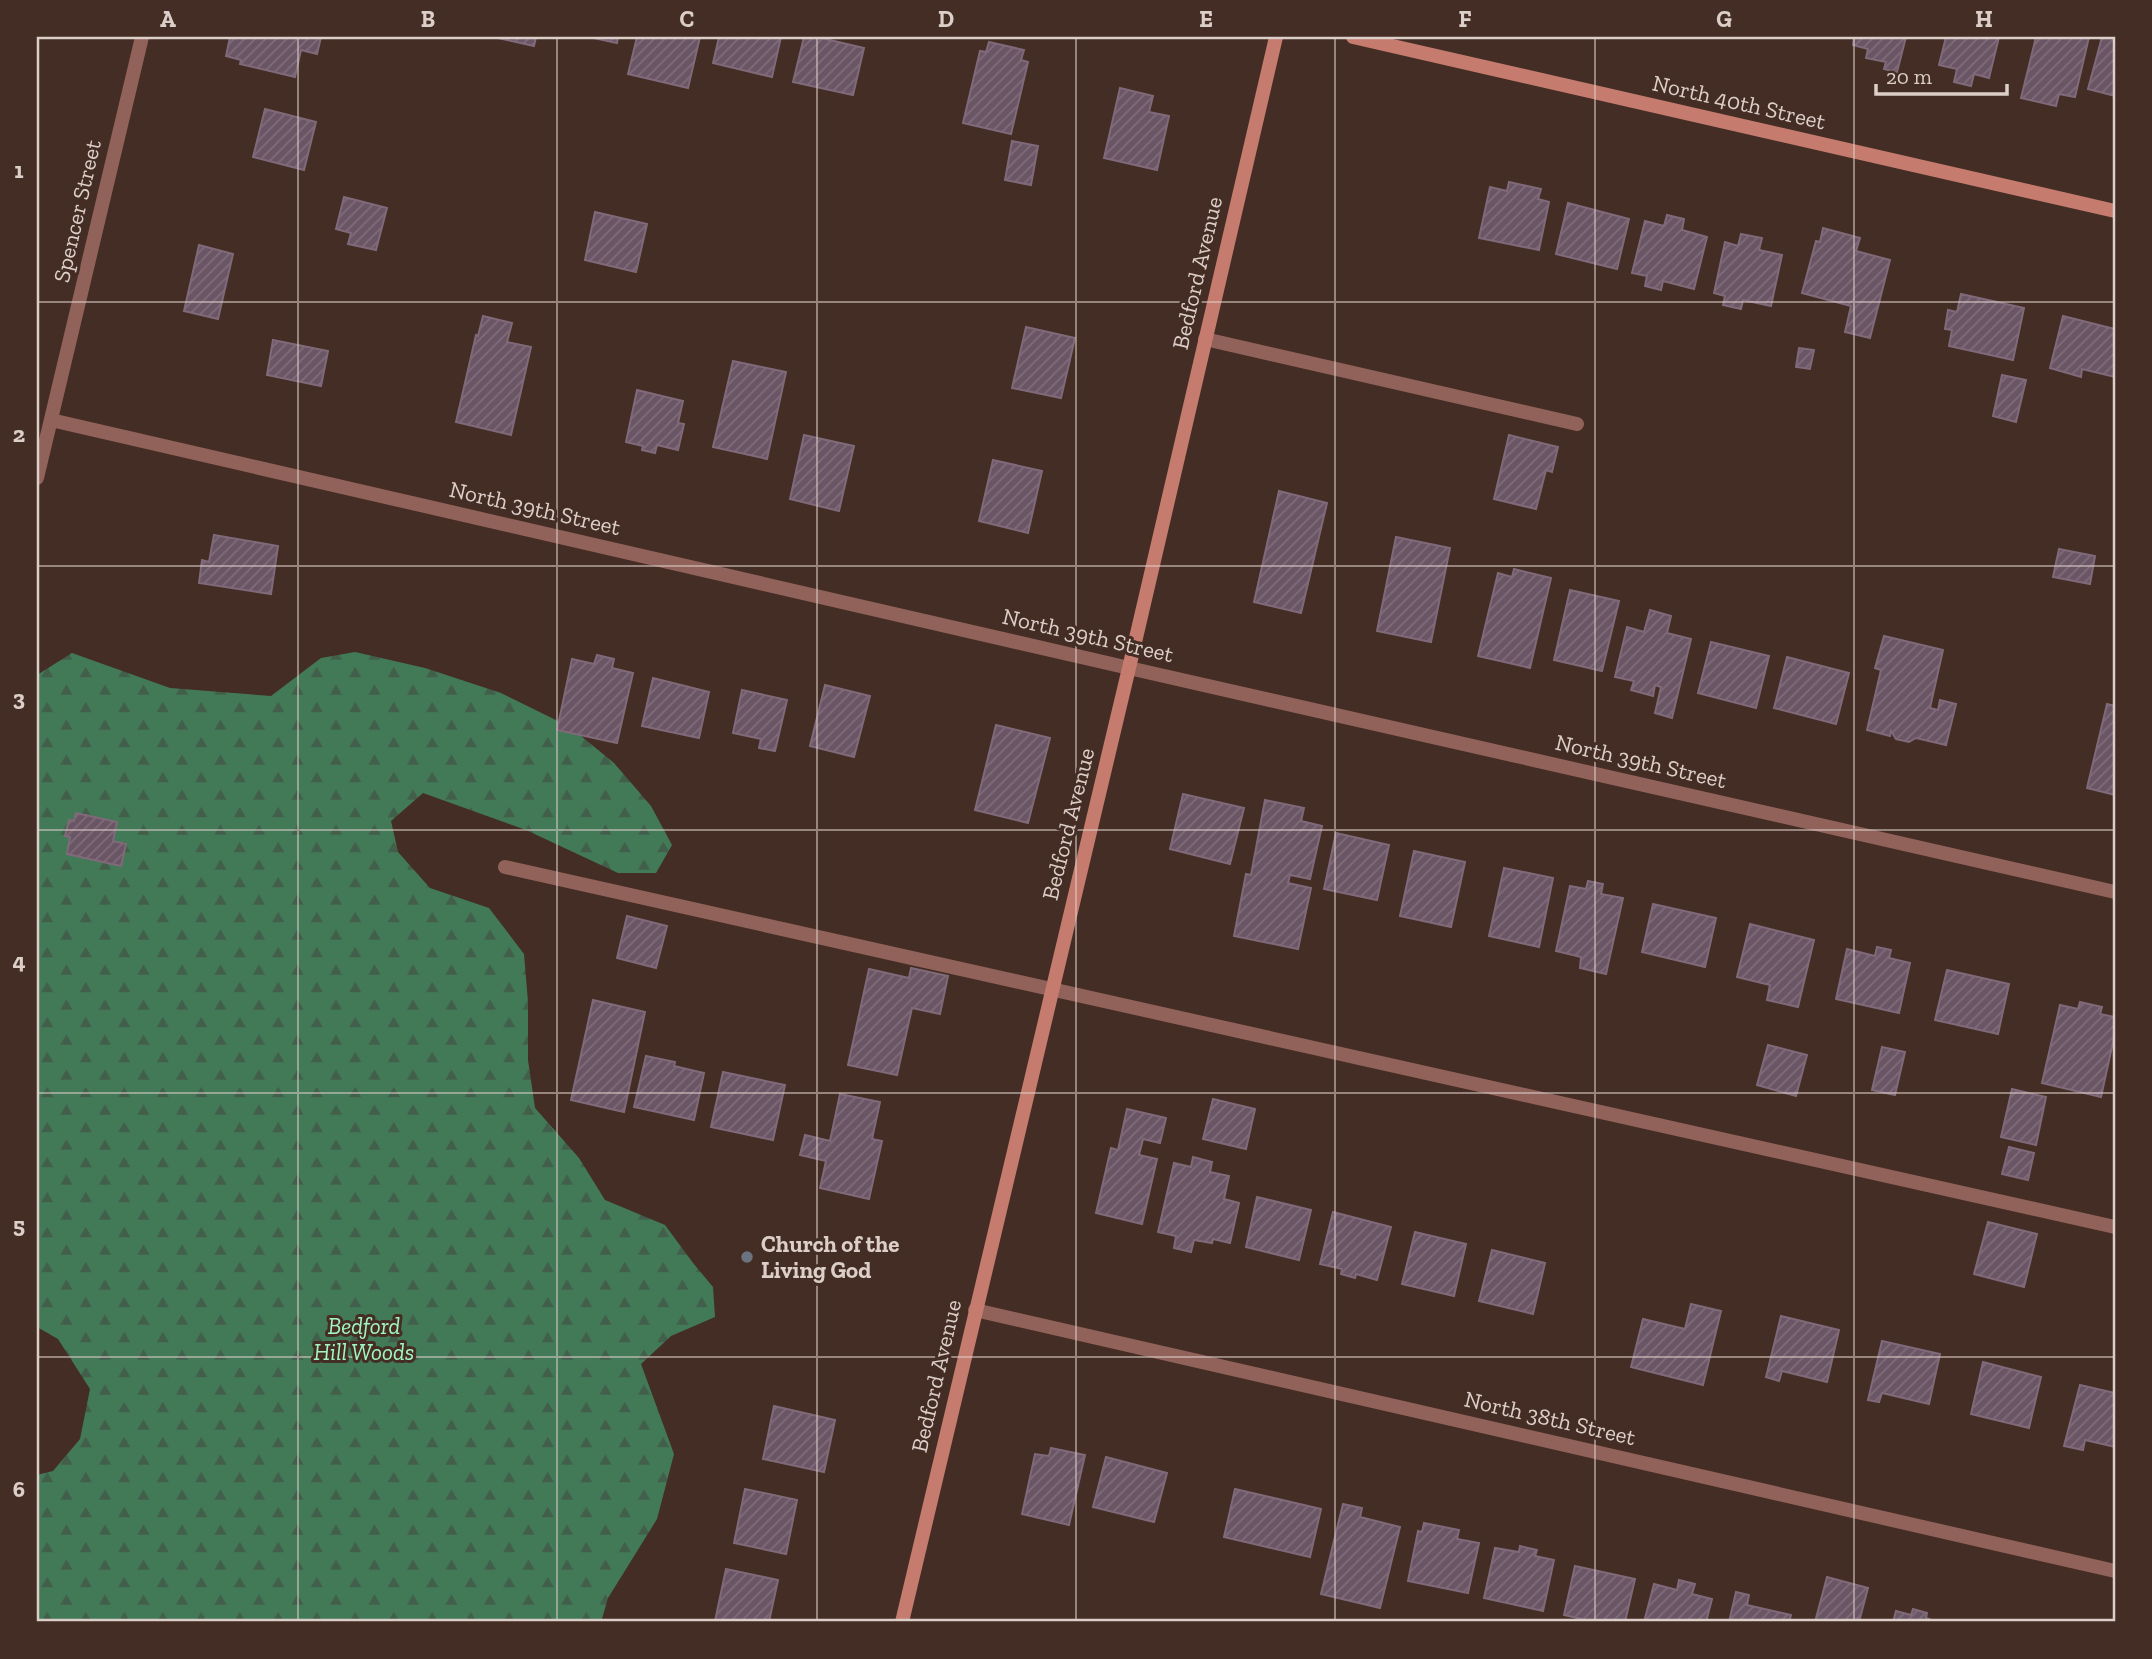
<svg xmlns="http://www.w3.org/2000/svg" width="2152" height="1659" font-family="'Zilla Slab',serif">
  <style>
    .forest { fill: url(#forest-firs) }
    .building { fill: url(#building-hatch); stroke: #806a7a; stroke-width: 2 }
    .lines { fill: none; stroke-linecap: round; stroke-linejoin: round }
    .lane { stroke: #916259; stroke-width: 14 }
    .street { stroke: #916259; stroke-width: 14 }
    .secondary { stroke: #c57b6e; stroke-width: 14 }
    .grid { fill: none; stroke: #dccec8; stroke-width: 2; stroke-opacity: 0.55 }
    .worship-dot { fill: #6b7280; stroke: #442d24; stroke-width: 2.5 }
    .labels { text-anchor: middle; stroke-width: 6; stroke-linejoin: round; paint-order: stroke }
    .street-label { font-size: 23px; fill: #dccec8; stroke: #442d24 }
    .poi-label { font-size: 23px; font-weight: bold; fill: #dccec8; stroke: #442d24; text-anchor: start }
    .park-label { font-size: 23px; font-style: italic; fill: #a2f6c0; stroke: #442d24 }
    .neatline { fill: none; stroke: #dccec8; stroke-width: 2.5 }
    .grid-label { font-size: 23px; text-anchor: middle; font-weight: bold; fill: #dccec8 }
  </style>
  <defs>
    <pattern id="forest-firs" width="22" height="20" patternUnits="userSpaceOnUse" patternTransform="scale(1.75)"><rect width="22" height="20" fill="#427a57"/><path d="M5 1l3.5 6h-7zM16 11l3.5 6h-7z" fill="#425f4b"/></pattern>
    <pattern id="building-hatch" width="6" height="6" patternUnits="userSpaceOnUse" patternTransform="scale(1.75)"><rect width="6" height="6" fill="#6a5565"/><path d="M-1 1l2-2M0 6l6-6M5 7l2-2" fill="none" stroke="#7f6c7a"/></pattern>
  </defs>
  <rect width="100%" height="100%" fill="#442d24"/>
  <!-- forest -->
  <polygon class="forest" points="355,652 425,668 501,693 570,727 614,763 651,806 672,845 656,873 618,873 526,830 423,793 391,821 398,852 430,888 489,908 524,954 528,1002 528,1060 535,1108 579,1158 605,1200 665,1225 693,1263 713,1287 715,1317 671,1336 641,1364 674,1454 657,1519 608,1598 601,1622 37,1622 37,1475 53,1471 80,1439 90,1389 58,1339 37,1327 37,675 72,653 170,688 271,696 321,658"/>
  <!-- building -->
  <g class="building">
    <polygon points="230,37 321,37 317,54 301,50 295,77 240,64 241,60 226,56"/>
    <polygon points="494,37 536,37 534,46"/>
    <polygon points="589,37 618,37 617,43"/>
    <polygon points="637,37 700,37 688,88 628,74"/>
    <polygon points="719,37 781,37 772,77 713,63"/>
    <polygon points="804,37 817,37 864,48 853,95 793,82"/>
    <polygon points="1854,37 1906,37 1897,72 1884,69 1886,62 1866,58 1868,49 1853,45"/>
    <polygon points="1946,37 1999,37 1989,78 1974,74 1971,86 1954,82 1957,69 1939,65"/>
    <polygon points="2036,37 2089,37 2075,97 2059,94 2056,106 2021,98"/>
    <polygon points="2102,37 2115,37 2115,96 2088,89"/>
    <polygon points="989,42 1024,50 1021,60 1028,62 1011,134 963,123 980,51 986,52"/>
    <polygon points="1120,88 1153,96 1149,112 1169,116 1157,170 1104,158"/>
    <polygon points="265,109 316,122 304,170 253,157"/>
    <polygon points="1012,141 1038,146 1031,185 1005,180"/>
    <polygon points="1509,182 1541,189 1538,199 1549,202 1539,250 1479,238 1490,187 1507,191"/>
    <polygon points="344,197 387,208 376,250 348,244 351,233 336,229"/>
    <polygon points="1568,203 1629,219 1617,269 1556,254"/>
    <polygon points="595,212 647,224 636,272 585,260"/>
    <polygon points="1667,215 1684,219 1682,230 1707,237 1694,289 1663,281 1661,290 1645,286 1647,276 1632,273 1645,221 1664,226"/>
    <polygon points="1823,228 1860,238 1856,251 1890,260 1870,338 1845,332 1851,306 1802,293 1816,241 1820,242"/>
    <polygon points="1741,234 1762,238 1759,250 1782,255 1771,306 1743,300 1741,309 1723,305 1725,296 1714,293 1725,242 1738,246"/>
    <polygon points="199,245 233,254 218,319 184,311"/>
    <polygon points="1961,294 2024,308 2013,360 1949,346 1952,330 1945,329 1948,310 1957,312"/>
    <polygon points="483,316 512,323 507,342 531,347 511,435 456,422 476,335 478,336"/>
    <polygon points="2063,316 2115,329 2115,377 2082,369 2081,377 2050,368"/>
    <polygon points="1026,327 1075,338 1061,398 1012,388"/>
    <polygon points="273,340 328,351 321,386 267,375"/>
    <polygon points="1799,348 1814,350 1810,369 1796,367"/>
    <polygon points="733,361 786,372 767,459 713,447"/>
    <polygon points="2002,375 2026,380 2016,422 1993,416"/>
    <polygon points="637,390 683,401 678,423 684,424 678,450 657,445 655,453 642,450 643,446 626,442"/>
    <polygon points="804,435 854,446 839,511 790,499"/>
    <polygon points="1509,435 1558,447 1552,472 1546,470 1536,509 1494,499"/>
    <polygon points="993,460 1042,471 1028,533 979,521"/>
    <polygon points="1279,491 1327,503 1301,613 1254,602"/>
    <polygon points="214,535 278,546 271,594 199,583 202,560 209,562"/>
    <polygon points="1396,537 1450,548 1431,642 1377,631"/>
    <polygon points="2059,549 2095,556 2090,584 2053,577"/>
    <polygon points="1514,569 1551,578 1530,668 1478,656 1498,573 1512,577"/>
    <polygon points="1570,590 1619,601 1602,671 1554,660"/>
    <polygon points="1650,610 1671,616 1667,633 1691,639 1672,718 1655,713 1661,687 1655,685 1653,696 1631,690 1634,681 1615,677 1627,627 1644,632"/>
    <polygon points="1884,636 1943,650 1930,708 1938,710 1940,700 1956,704 1946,745 1916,738 1909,742 1896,739 1891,731 1890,736 1867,730 1881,670 1875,668"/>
    <polygon points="1711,642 1769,656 1756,708 1698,693"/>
    <polygon points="597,655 614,659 612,668 633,673 617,743 557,730 572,659 594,664"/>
    <polygon points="1787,657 1849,673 1836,724 1774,708"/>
    <polygon points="653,678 709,692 699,738 642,726"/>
    <polygon points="825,685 870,696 854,757 810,746"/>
    <polygon points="742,690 787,700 775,751 759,748 761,739 733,733"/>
    <polygon points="2107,704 2115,706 2115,795 2087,788"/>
    <polygon points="996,725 1050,738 1028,823 975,810"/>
    <polygon points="1183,794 1244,808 1230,864 1170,849"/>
    <polygon points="1265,800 1304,808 1301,821 1322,826 1310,879 1290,875 1288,883 1311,888 1298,949 1234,936 1246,874 1251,875"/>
    <polygon points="76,813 117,822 113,841 126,844 121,866 67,854 70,837 65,836 69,820 74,821"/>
    <polygon points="1336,833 1389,845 1377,900 1324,889"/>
    <polygon points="1414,851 1465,862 1451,927 1400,916"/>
    <polygon points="1504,868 1553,878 1539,947 1489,936"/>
    <polygon points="1588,881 1603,884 1601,894 1623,898 1606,974 1580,968 1581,957 1556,951 1570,886 1586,889"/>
    <polygon points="1653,904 1716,918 1705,967 1642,952"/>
    <polygon points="627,916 667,926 656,968 617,958"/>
    <polygon points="1750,924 1814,940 1798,1007 1767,1000 1770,985 1737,977"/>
    <polygon points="1877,947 1891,950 1889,958 1910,963 1899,1013 1836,999 1847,949 1875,956"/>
    <polygon points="911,968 948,976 940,1014 912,1008 897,1075 848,1065 869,969 909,978"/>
    <polygon points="1947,970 2009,984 1998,1034 1935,1020"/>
    <polygon points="593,1000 645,1012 624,1112 571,1100"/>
    <polygon points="2080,1002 2102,1007 2100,1014 2115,1017 2115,1033 2101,1097 2042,1083 2060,1005 2078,1009"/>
    <polygon points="1768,1045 1807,1055 1796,1096 1757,1085"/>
    <polygon points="1882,1047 1905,1052 1895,1095 1872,1090"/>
    <polygon points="646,1056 675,1062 674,1066 704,1073 694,1120 634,1107"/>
    <polygon points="723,1072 785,1085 773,1140 711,1127"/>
    <polygon points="2012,1089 2046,1097 2036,1145 2001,1137"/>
    <polygon points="840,1094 880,1102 872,1139 882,1141 869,1199 820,1188 826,1161 800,1155 805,1135 830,1141"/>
    <polygon points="1213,1099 1255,1109 1246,1149 1203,1139"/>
    <polygon points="1127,1109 1166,1118 1160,1143 1143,1139 1139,1155 1157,1159 1142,1224 1096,1213 1111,1148 1118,1150"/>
    <polygon points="2009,1147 2034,1153 2028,1180 2002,1174"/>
    <polygon points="1193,1157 1212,1162 1210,1172 1229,1176 1224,1199 1239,1203 1230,1243 1213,1239 1212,1243 1194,1240 1191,1252 1174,1248 1176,1236 1158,1232 1174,1163 1191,1167"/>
    <polygon points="1257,1197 1311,1210 1299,1260 1246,1247"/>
    <polygon points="1333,1212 1391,1227 1377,1280 1356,1274 1355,1278 1341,1274 1342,1269 1320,1264"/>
    <polygon points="1988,1222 2037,1234 2024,1287 1974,1274"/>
    <polygon points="1415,1232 1466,1244 1454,1296 1402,1284"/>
    <polygon points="1492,1250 1545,1263 1533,1314 1479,1301"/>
    <polygon points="1691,1304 1721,1311 1703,1385 1631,1367 1643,1319 1685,1329"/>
    <polygon points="1781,1316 1839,1330 1827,1382 1782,1371 1779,1381 1766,1377"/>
    <polygon points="1882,1341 1940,1354 1929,1404 1882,1393 1879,1402 1868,1400"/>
    <polygon points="1983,1362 2041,1377 2029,1428 1971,1414"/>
    <polygon points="2080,1385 2115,1393 2115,1447 2085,1440 2083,1450 2064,1446"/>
    <polygon points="774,1406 835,1420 824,1472 763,1459"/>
    <polygon points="1051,1448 1085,1455 1069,1525 1022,1514 1035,1454 1049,1456"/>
    <polygon points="1106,1457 1167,1473 1154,1522 1093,1507"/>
    <polygon points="745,1489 797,1500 786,1554 734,1543"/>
    <polygon points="1235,1489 1321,1509 1310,1557 1224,1537"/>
    <polygon points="1343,1504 1362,1508 1360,1517 1400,1527 1380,1608 1321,1594"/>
    <polygon points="1424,1523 1459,1530 1457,1539 1479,1543 1468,1593 1408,1581 1418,1531 1422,1532"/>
    <polygon points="1520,1546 1537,1550 1535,1556 1554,1560 1543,1611 1484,1598 1495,1548 1519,1552"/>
    <polygon points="1575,1566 1635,1579 1625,1622 1595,1622 1564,1615"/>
    <polygon points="726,1569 778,1580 769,1622 715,1621"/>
    <polygon points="1827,1577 1868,1588 1859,1622 1815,1622"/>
    <polygon points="1679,1580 1695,1584 1692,1594 1712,1599 1706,1622 1644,1622 1654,1584 1677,1590"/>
    <polygon points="1736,1592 1749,1595 1747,1605 1791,1615 1789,1622 1729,1622"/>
    <polygon points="1913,1609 1927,1613 1926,1618 1937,1622 1893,1622 1896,1611 1911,1615"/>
  </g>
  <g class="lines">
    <!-- lane -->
    <g class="lane">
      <polyline points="1205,339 1577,424"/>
      <polyline points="505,867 2115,1227"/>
    </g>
    <!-- street -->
    <g class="street">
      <polyline points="51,420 1129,668 2115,892"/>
      <polyline points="37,478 142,37"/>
      <polyline points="975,1310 2115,1571"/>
    </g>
    <!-- secondary -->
    <g class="secondary">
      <polyline points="1353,37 2115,211"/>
      <polyline points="902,1622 1129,668 1276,37"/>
    </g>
  </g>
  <!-- grid -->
  <path class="grid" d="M298 37V1622M557 37V1622M817 37V1622M1076 37V1622M1335 37V1622M1595 37V1622M1854 37V1622M37 302H2115M37 566H2115M37 830H2115M37 1093H2115M37 1357H2115"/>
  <!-- markers -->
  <circle class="worship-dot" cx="747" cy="1257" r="7"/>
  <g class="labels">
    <!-- street labels -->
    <g class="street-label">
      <text transform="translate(1739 102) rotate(13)" y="8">North 40th Street</text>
      <text transform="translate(77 211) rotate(-77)" y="8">Spencer Street</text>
      <text transform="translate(1197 273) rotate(-77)" y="8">Bedford Avenue</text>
      <text transform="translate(535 508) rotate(13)" y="8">North 39th Street</text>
      <text transform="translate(1088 635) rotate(13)" y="8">North 39th Street</text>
      <text transform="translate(1641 761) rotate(13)" y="8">North 39th Street</text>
      <text transform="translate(1068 824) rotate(-76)" y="8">Bedford Avenue</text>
      <text transform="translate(936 1376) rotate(-77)" y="8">Bedford Avenue</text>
      <text transform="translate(1550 1418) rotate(13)" y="8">North 38th Street</text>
    </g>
    <!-- poi labels -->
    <g class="poi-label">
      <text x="761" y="1252">Church of the<tspan x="761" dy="26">Living God</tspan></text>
    </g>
    <!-- park labels -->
    <g class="park-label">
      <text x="364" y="1334">Bedford<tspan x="364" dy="26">Hill Woods</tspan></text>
    </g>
  </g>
  <!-- border -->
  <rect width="2152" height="1659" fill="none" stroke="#442d24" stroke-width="77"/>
  <!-- scale -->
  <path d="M1876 84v10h131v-10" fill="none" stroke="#dccec8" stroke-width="3.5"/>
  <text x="1886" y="84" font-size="21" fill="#dccec8" stroke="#442d24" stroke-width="5" paint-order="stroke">20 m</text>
  <rect x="38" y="38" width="2076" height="1582" class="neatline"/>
  <g class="grid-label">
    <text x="168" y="27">A</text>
    <text x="428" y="27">B</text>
    <text x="687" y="27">C</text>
    <text x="946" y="27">D</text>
    <text x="1206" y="27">E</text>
    <text x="1465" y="27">F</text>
    <text x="1724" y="27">G</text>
    <text x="1984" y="27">H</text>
    <text x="19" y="178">1</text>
    <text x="19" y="442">2</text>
    <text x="19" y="706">3</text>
    <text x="19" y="969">4</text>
    <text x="19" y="1233">5</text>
    <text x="19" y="1497">6</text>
  </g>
</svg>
